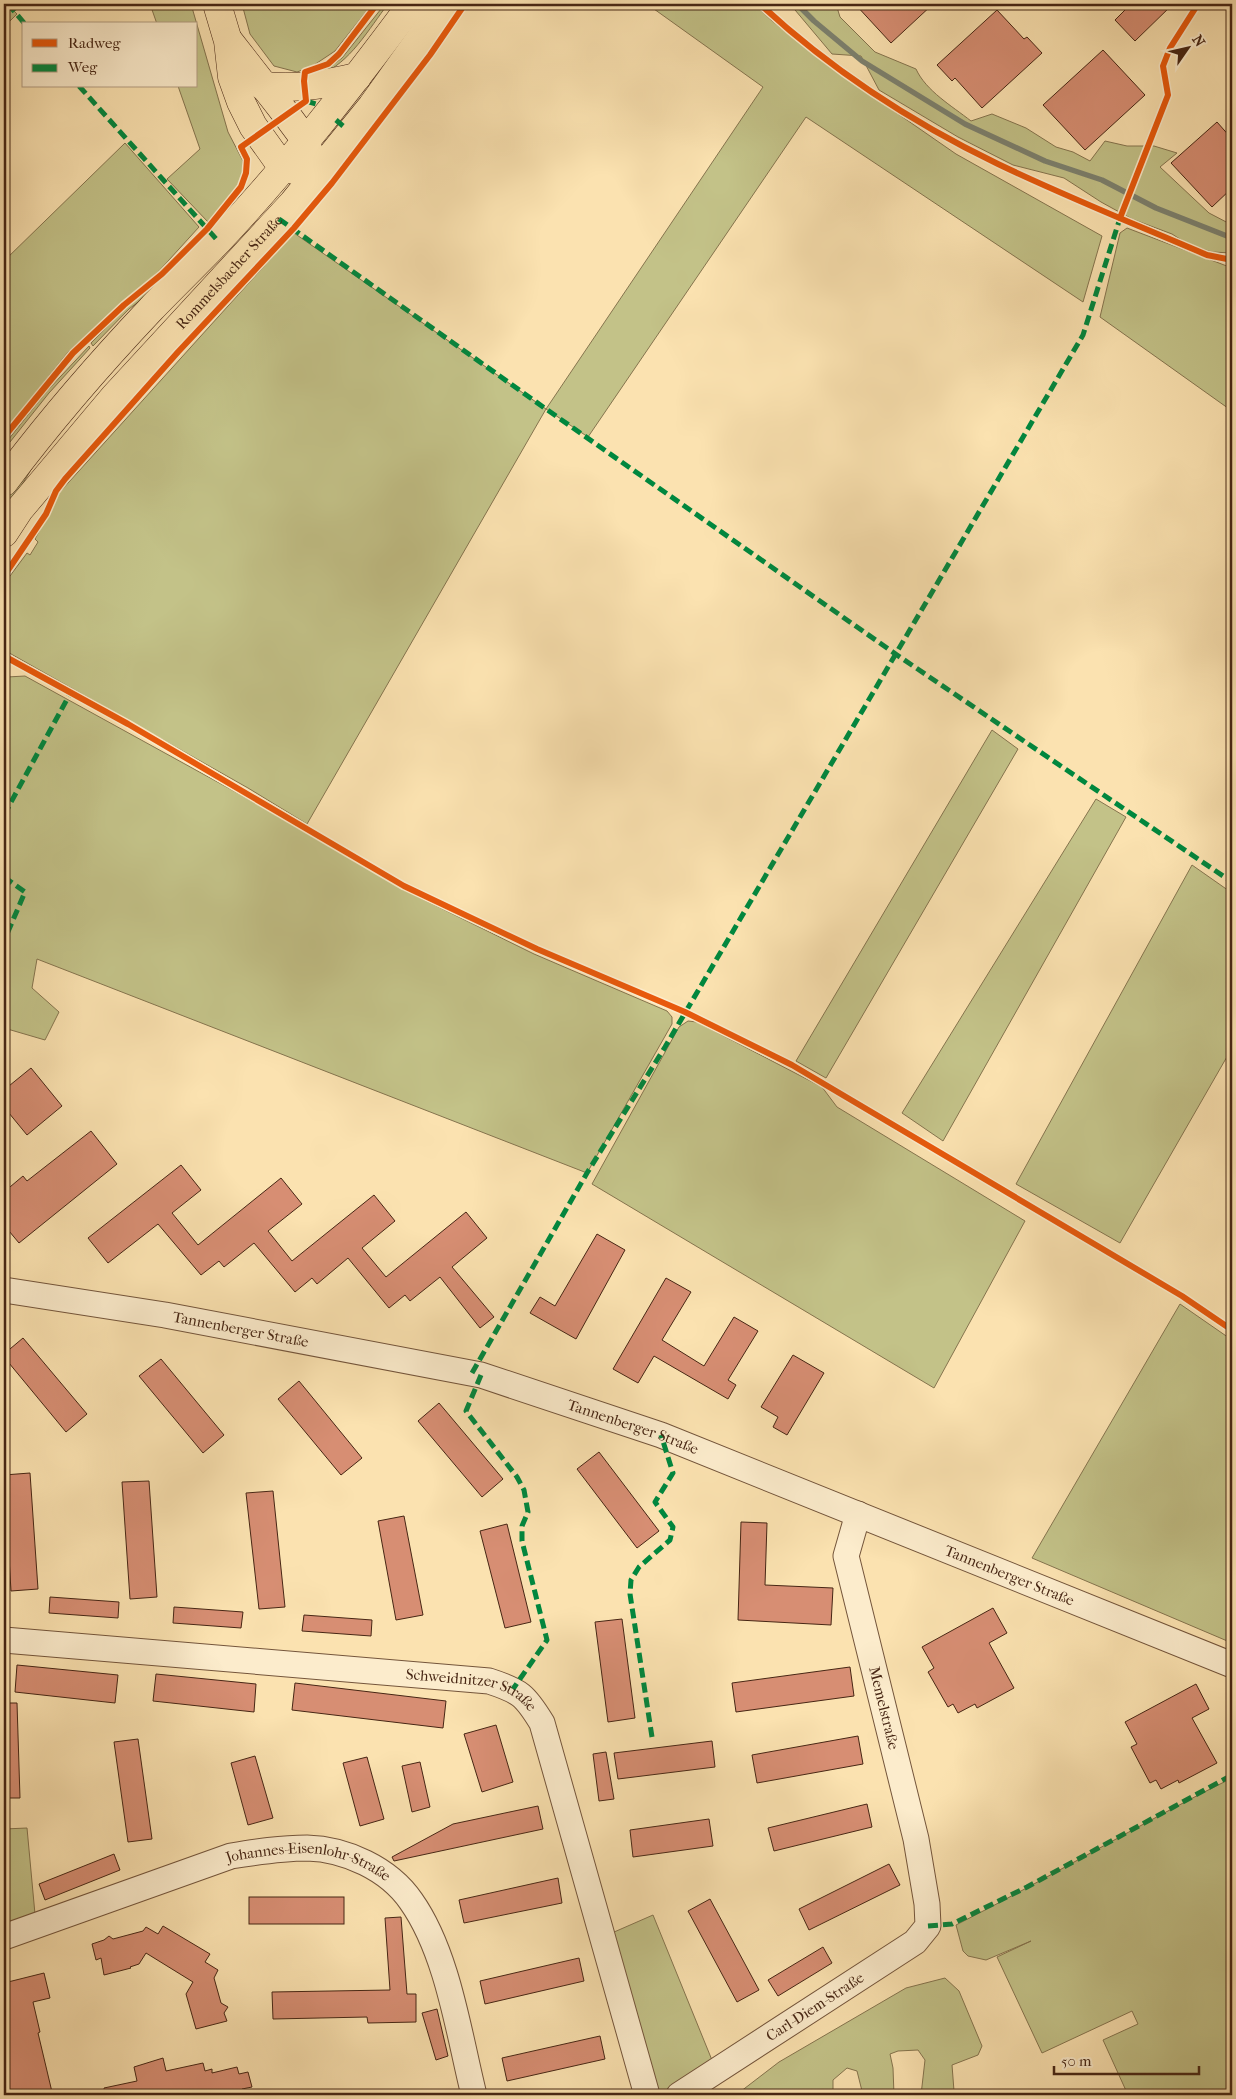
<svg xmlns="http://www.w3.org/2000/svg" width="1236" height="2099" font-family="'IM FELL French Canon',serif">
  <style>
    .green { fill: #c3c288; stroke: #85744e }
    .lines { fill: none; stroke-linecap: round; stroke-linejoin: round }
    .stream { stroke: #7c816f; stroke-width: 5.5 }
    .building { fill: #d78e73; stroke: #472614 }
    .minor-casing { stroke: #74553b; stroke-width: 27 }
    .major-casing { stroke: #472614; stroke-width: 29 }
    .minor { stroke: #fceccc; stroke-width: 25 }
    .major { stroke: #fbe2b0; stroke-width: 28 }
    .quiet { stroke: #00873e; stroke-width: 5; stroke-dasharray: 10 5; stroke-linecap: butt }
    .cycleway-casing { stroke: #fceccc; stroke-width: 9 }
    .cycleway { stroke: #e8590c; stroke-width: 6 }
    .labels { text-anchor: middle; stroke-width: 5; stroke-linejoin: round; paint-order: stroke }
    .street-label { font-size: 15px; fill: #472614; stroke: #fceccc }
  </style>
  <rect width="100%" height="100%" fill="#fbe2b0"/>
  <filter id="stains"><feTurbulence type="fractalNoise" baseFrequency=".004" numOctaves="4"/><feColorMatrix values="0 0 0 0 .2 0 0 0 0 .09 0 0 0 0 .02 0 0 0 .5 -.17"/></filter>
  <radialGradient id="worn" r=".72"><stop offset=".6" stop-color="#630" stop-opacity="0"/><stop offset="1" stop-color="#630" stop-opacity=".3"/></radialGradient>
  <!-- green -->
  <g class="green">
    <polygon points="4,4 7,4 17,14 4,27"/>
    <polygon points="150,4 191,4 228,132 243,161 243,173 238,185 208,222 167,179 200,149 178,86 196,86 196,24 157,24"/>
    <polygon points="242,4 372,4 335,51 311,67 297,72 274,66 250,34"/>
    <path d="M385 4H388C370 27 349 65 320 74L342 58Z"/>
    <polygon points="647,4 754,4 771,20 826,64 956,154 1102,236 1083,302 806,117 588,437 546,409 307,824 248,788 4,650 4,584 27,553 30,555 38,542 35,539 59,493 294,233 546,409 763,87"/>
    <path d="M790 4H836L840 17 875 52 916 69C926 91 952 106 971 121L992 114 1026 128 1056 147 1073 152 1090 161 1105 141 1127 146H1154L1177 153 1160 167 1209 213 1232 225V253L1212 252 1189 245 1172 234 1132 219 1101 202 1064 178 1013 165 958 137 879 90 861 56 832 54Z"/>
    <polygon points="125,143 199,227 159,271 69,351 4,432 4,261"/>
    <polygon points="1127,228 1232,268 1232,411 1100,317 1120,233"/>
    <polygon points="165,277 167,280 129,309 93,346 91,343 127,307"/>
    <polygon points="89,346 90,348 49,393 10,442 8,440 47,391"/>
    <polygon points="29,467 32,468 4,515 4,500"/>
    <polygon points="25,676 243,796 402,889 534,954 667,1011 672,1017 672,1024 587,1173 37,959 32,988 59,1012 45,1040 4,1028 4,680 7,677"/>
    <polygon points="992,730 1018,749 826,1078 796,1061"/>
    <polygon points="1096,799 1126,817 943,1141 902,1113"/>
    <polygon points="1192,865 1232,893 1232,1048 1120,1243 1016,1184"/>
    <polygon points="688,1021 697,1022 822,1087 837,1107 1025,1221 934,1388 592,1184 679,1027"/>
    <polygon points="1180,1304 1232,1340 1232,1643 1032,1558"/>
    <path d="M1232 1778V2095H1128L1103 2040 1138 2024 1132 2011 1042 2053 997 1957 1031 1941 986 1960 968 1956 963 1951 956 1925C1049 1878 1139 1824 1232 1778Z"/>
    <polygon points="27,1828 36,1925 4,1936 4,1829"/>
    <polygon points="653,1915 716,2070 678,2095 650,2095 605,1936"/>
    <polygon points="945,1978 959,1991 982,2046 978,2055 952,2065 954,2091 950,2095 921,2095 925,2060 918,2050 898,2051 890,2054 893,2068 894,2095 863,2095 857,2071 847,2068 833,2080 833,2095 736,2095 779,2062 906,1988"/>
  </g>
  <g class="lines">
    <!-- stream -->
    <polyline class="stream" points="797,4 814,21 862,61 965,124 1045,161 1102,180 1156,208 1232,238"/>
  </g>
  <!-- building -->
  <g class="building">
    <polygon points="855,4 933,4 891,43"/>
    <polygon points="1131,4 1173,4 1135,41 1115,20"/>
    <polygon points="997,10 1024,39 1027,37 1042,53 982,108 955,78 952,81 937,65"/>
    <polygon points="1103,50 1145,95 1085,150 1043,105"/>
    <polygon points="1217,122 1232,139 1232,188 1212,207 1171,163"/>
    <polygon points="31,1068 62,1106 27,1135 4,1107 4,1090"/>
    <polygon points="91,1131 117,1164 19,1243 4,1225 4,1192 23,1176 27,1181"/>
    <polygon points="181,1165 201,1190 172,1213 198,1245 281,1178 302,1204 268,1231 292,1261 374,1195 395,1221 362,1248 386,1277 466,1212 487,1238 452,1267 494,1317 480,1328 440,1277 410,1301 405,1295 389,1308 348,1258 317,1284 312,1278 295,1292 254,1243 224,1267 219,1261 201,1275 158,1224 108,1263 88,1238"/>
    <polygon points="597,1234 625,1250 576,1339 530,1313 540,1297 555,1306"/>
    <polygon points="666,1278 691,1292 662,1340 699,1363 704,1366 734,1317 758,1331 728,1380 736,1385 728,1399 654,1356 638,1383 613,1369"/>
    <polygon points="23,1338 87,1414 66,1432 4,1357 4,1354"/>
    <polygon points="793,1355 824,1373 787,1435 773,1427 778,1417 761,1407"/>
    <polygon points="161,1359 224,1435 203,1453 139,1376"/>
    <polygon points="299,1381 362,1458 341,1475 278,1399"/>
    <polygon points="439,1403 503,1479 482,1497 418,1421"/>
    <polygon points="599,1452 659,1531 637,1548 577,1469"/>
    <polygon points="30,1473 38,1589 11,1591 4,1475"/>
    <polygon points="149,1481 157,1597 130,1599 122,1482"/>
    <polygon points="273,1491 285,1607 259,1609 246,1493"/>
    <polygon points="404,1516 423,1615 396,1620 378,1521"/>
    <polygon points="741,1522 767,1523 765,1585 833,1588 831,1625 738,1620"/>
    <polygon points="507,1524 531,1622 505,1628 480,1531"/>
    <polygon points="50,1597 119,1602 118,1618 49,1613"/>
    <polygon points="174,1607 243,1612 241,1628 173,1623"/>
    <polygon points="993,1608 1007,1633 989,1643 1014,1688 977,1708 975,1704 958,1713 953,1704 948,1707 928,1672 934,1668 922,1647"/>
    <polygon points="304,1615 372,1620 371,1636 302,1631"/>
    <polygon points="622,1619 635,1718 608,1722 595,1622"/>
    <polygon points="17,1665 118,1675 115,1703 15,1692"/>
    <polygon points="850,1667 854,1696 736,1712 732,1683"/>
    <polygon points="156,1674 256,1684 254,1712 153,1701"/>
    <polygon points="295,1683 446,1701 443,1728 292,1710"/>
    <polygon points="1196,1684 1209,1709 1192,1718 1217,1763 1179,1783 1178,1780 1161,1789 1156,1780 1150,1783 1131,1747 1137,1744 1125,1722"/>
    <polygon points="4,1703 17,1703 20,1798 4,1798"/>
    <polygon points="496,1725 513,1782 482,1792 464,1734"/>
    <polygon points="858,1736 863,1764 757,1783 752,1755"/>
    <polygon points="138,1739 152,1839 128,1842 114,1742"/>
    <polygon points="712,1741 715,1767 618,1779 614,1753"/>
    <polygon points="606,1752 614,1799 599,1801 593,1754"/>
    <polygon points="255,1756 273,1818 248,1825 231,1763"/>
    <polygon points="367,1757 384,1819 360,1826 343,1763"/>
    <polygon points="420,1762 430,1807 412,1812 402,1766"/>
    <polygon points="867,1804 872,1827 774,1851 768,1828"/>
    <polygon points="538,1806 543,1829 394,1861 392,1857 453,1824"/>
    <polygon points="709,1819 713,1846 633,1857 630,1830"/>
    <polygon points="114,1854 120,1870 45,1900 39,1884"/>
    <polygon points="889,1864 900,1885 809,1930 799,1909"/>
    <polygon points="558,1878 562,1903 464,1923 459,1900"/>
    <rect x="249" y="1897" width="95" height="27"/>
    <polygon points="710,1899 759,1990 737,2002 688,1911"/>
    <polygon points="401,1917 407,1994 416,1994 416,2022 368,2023 367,2017 273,2019 272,1992 390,1990 385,1918"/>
    <polygon points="163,1926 210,1954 205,1962 218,1970 214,1978 221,2003 228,2007 224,2013 227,2021 196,2029 186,1994 193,1982 146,1953 139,1964 130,1967 131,1968 104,1975 101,1958 96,1960 92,1944 104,1940 109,1936 113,1939 143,1931 146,1927 158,1934"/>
    <polygon points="823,1947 832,1963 778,1996 768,1980"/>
    <polygon points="579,1958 584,1981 485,2004 480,1981"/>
    <polygon points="44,1973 50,1998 33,2002 40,2032 38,2033 52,2092 39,2095 4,2095 4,1983"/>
    <polygon points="437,2009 448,2056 436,2060 422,2013"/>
    <polygon points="600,2036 605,2059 507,2081 502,2058"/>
    <polygon points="163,2058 166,2071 203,2063 205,2071 212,2069 212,2073 237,2067 239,2074 248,2072 252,2087 242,2089 243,2095 105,2095 104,2088 137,2081 134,2067"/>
  </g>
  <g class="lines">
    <!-- minor casing -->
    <g class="minor-casing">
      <g id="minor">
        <path id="s1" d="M4 1290 165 1315 481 1375 661 1435 1232 1665"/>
        <path id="s2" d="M4 1640 489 1681C520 1691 525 1695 542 1723L647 2095"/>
        <path id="s3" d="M4 1937 231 1856C256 1852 281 1848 307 1848 346 1849 389 1869 411 1901 448 1953 459 2035 474 2095"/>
        <path id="s4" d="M679 2095 915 1942 928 1926 927 1904 916 1839 846 1556 858 1514"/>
      </g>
    </g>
    <!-- major casing -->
    <g class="major-casing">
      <g id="major">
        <polyline points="217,4 228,41 232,77 241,102 253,126 283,168 300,171"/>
        <polyline points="229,41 286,114 306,141 310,157"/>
        <path d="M263 86C299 89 322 85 357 77"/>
        <path d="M4 482C49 422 99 364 151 309 173 286 196 264 218 241 288 167 351 86 412 4"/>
        <path id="s5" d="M4 533 19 510 114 397 293 203 372 106 445 4"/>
      </g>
    </g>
    <!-- minor -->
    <use href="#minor" class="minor"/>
    <!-- major -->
    <use href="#major" class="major"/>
    <!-- quiet -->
    <g class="quiet">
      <polyline points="8,4 25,24"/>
      <polyline points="79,86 218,241"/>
      <polyline points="306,101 319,105"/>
      <polyline points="336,120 343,126"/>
      <polyline points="279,219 546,409 897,655 1232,882"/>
      <polyline points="4,815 71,692"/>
      <polyline points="4,877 25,892 4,941"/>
      <polyline points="472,1373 587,1173 665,1047 1083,335 1120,218"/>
      <polyline points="481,1375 466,1411 517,1477 524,1490 528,1512 522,1526 522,1541 547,1640 513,1689"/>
      <polyline points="652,1737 630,1594 631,1580 639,1567 670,1540 673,1527 655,1502 673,1473 661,1435"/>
      <polyline points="928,1926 952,1924 1027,1887 1232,1775"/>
    </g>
    <!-- cycleway casing -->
    <g class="cycleway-casing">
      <g id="cycleway">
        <path d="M760 4C830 69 913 123 998 164 1067 197 1137 225 1207 255L1232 260"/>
        <polyline points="1120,218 1168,95 1163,66 1170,48 1198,4"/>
        <polyline points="4,437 73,353 124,305 162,274 207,229 241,187 246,173 247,159 241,147 306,101 304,81 305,72 328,64 339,54 377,4"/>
        <polyline points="4,576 46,514 56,491 65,479 178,352 294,228 332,183 430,55 465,4"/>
        <polyline points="4,656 128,724 404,886 537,949 685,1012 792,1065 1182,1296 1232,1330"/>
      </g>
    </g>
    <!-- cycleway -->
    <use href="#cycleway" class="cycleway"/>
  </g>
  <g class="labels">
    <!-- street labels -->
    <g class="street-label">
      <text dy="5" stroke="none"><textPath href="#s5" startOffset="345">Rommelsbacher Straße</textPath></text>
      <text dy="5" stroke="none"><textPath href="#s1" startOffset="240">Tannenberger Straße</textPath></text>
      <text dy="5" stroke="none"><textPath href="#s1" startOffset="645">Tannenberger Straße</textPath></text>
      <text dy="5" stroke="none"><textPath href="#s1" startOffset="1050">Tannenberger Straße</textPath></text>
      <text dy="5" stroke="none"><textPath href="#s2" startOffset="472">Schweidnitzer Straße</textPath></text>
      <text transform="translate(884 1708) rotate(76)" y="5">Memelstraße</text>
      <text dy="5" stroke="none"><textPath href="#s3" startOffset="321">Johannes-Eisenlohr-Straße</textPath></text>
      <text dy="5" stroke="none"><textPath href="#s4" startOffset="162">Carl-Diem-Straße</textPath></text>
    </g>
  </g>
  <!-- margin -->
  <rect width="1236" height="2099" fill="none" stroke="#fbe2b0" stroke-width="20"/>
  <rect x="5" y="5" width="1226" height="2089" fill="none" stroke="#472614" stroke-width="2.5"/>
  <rect x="10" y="10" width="1216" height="2079" fill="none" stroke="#472614"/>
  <!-- legend -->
  <rect x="22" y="22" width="175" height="65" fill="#fceccc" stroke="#b49d82"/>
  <rect x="32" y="39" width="25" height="8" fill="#e8590c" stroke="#b49d82"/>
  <text x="68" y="48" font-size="15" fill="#472614">Radweg</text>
  <rect x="32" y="64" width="25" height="8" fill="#00873e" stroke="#b49d82"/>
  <text x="68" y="72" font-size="15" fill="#472614">Weg</text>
  <!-- north arrow -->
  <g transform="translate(1188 48) rotate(56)" stroke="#fceccc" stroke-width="4" paint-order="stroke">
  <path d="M0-4L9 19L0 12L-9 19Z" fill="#472614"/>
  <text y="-8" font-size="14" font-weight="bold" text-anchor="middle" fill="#472614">N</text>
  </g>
  <!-- scale -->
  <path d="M1054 2066v8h145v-8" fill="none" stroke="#472614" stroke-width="2.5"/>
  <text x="1061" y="2066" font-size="15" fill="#472614" stroke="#fceccc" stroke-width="4" paint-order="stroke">50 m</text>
  <rect width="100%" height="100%" filter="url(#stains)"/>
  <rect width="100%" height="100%" fill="url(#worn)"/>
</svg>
